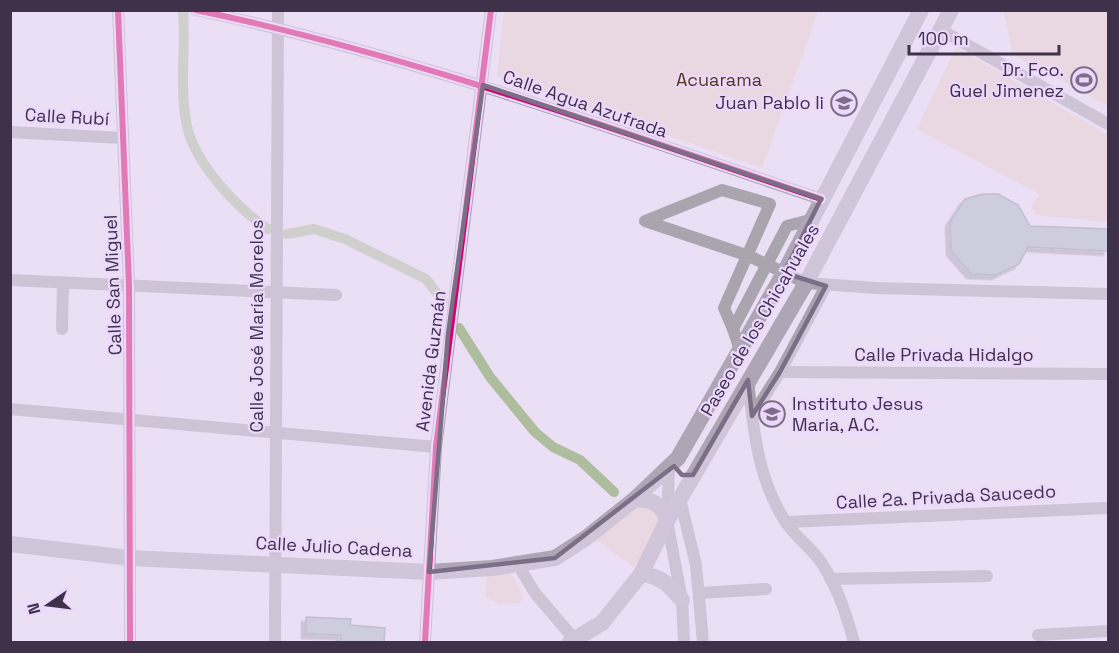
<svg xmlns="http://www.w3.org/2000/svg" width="1119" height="653" font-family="'Space Grotesk',sans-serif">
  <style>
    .green { fill: #e6d0c7 }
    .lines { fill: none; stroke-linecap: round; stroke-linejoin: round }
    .canal { stroke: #adbd9e; stroke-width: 10 }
    .building { fill: #abb8c1; stroke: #8a9aa3; stroke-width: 1.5; filter: url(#shadow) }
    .minor { stroke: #aaa4af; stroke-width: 12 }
    .major { stroke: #afa6b5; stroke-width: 16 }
    .cycleway-casing { stroke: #ecd7fd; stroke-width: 10 }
    .cycleway { stroke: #d6006c; stroke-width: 6 }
    .marked { fill: none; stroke: #7b6e86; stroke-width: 4.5; stroke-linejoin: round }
    .labels { text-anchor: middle; stroke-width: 4.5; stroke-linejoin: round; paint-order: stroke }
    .poi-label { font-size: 18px; fill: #3f314a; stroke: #ecd7fd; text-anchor: end }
    .park-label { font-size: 18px; fill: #563913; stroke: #ecd7fd }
    .street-label { font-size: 18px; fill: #3f314a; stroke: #ecd7fd }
  </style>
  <defs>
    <filter id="shadow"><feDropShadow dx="-4.5" dy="4.5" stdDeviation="0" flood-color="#0004"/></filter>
  </defs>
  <rect width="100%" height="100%" fill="#ebdff5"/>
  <!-- green -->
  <g class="green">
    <polygon points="504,11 504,10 818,11 762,168 497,76"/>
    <polygon points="1004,11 1108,11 1108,106 1012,54"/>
    <polygon points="956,47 1108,135 1108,222 1036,215 1031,209 1039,194 917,129"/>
    <polygon points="649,504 659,521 650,542 634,567 593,537 631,507"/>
    <polygon points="487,572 510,572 523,596 520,603 501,605 486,597"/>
  </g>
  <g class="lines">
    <!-- canal -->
    <g class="canal">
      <path d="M183 11C186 49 179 89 187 126 195 164 238 209 268 229"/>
      <polyline points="287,234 314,229 345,239 426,279 443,301"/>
      <polyline points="459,328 490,377 535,432 553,447 580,460 614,492"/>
    </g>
  </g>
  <!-- building -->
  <g class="building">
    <polygon points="982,194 998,194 1018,205 1030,226 1108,229 1108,251 1028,247 1019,264 996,275 971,274 951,251 950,222 965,199"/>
    <polygon points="306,617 351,619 350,625 385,628 384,642 340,642 341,635 306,634"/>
  </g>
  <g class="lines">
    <!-- minor -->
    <g class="minor">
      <polyline points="118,10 129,285 130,642"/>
      <path d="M196 10C410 55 615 130 821 199"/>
      <polyline points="941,30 1108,124"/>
      <polyline points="10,132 122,138"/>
      <polyline points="10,280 336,295"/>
      <polyline points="62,329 63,284"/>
      <polyline points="733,329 724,308 770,204 722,190 645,221 749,256 806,283 876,288 1108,294"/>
      <polyline points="740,350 733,329 787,226 810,220"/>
      <polyline points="780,372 1108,374"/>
      <path d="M748 381C754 431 757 477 785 521 794 536 811 547 821 562 837 585 847 616 854 642"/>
      <polyline points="10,409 436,447"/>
      <polyline points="752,416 780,372 826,286"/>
      <polyline points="669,470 667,521 682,600 684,642"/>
      <polyline points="680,499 696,565 703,642"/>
      <polyline points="786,522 1108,508"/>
      <polyline points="518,565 535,593 575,640"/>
      <polyline points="830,579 987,576"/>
      <polyline points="700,593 766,589"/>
      <polyline points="1038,635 1108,631"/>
      <polyline points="275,642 278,10"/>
      <polyline points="425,642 436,447 491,10"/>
    </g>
    <!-- major -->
    <g class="major">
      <path d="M635 499C652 500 662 503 667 521"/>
      <polyline points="10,544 130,558 429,572 492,568 555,558 586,538 635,499 678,458 784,273 921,10"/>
      <path d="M641 574C661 576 669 585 682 600"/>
      <polyline points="570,642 602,623 641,574 667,521 806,283 951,10"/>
    </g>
    <!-- cycleway casing -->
    <g class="cycleway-casing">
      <g id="cycleway">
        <polyline points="118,10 129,285 130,642"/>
        <path d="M196 10C410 55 615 130 821 199"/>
        <polyline points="425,642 436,447 491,10"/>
      </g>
    </g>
    <!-- cycleway -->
    <use href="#cycleway" class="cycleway"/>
  </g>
  <!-- marked area -->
  <path d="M0 0H1119V653H0ZM483 85 821 199 784 273 826 286 780 372 752 416 748 380 693 475H682L674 466 555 558 429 572 448 334Z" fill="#ebdff5" fill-opacity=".55" fill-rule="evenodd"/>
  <path class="marked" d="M483 85 821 199 784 273 826 286 780 372 752 416 748 380 693 475H682L674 466 555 558 429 572 448 334Z"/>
  <!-- icons -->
  <defs>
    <g id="stadium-ring" transform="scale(1.35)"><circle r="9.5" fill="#ecd7fd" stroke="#7b6e86" stroke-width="1.5"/><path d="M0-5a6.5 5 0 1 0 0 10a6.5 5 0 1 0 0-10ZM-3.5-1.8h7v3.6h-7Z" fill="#7b6e86"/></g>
    <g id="school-ring" transform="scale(1.35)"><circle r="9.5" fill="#ecd7fd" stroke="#7b6e86" stroke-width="1.5"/><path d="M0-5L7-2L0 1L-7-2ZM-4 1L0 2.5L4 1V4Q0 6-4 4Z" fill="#7b6e86"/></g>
  </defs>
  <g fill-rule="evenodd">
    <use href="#stadium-ring" x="1084" y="80"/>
    <use href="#school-ring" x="844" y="103"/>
    <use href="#school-ring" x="772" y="414"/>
  </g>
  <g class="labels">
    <!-- poi labels -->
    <g class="poi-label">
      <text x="1064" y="76">Dr. Fco.<tspan x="1064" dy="21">Guel Jimenez</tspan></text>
      <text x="824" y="109">Juan Pablo Ii</text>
      <text x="792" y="410" text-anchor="start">Instituto Jesus<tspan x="792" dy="21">Maria, A.C.</tspan></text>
    </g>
    <!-- park labels -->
    <g class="park-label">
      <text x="719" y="86">Acuarama</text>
    </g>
    <!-- street labels -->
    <g class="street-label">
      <text transform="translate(585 104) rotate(19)" y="6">Calle Agua Azufrada</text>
      <text transform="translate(67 117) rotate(3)" y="6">Calle Rubí</text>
      <text transform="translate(113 285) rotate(-92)" y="6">Calle San Miguel</text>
      <text transform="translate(760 320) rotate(-60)" y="6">Paseo de los Chicahuales</text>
      <text transform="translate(257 326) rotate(-90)" y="6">Calle José María Morelos</text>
      <text x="944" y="361">Calle Privada Hidalgo</text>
      <text transform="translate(431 361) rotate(-83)" y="6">Avenida Guzmán</text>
      <text transform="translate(946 497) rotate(-3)" y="6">Calle 2a. Privada Saucedo</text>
      <text transform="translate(334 547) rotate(3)" y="6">Calle Julio Cadena</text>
    </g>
  </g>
  <!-- border -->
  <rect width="1119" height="653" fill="none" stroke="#3f314a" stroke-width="24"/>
  <!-- north arrow -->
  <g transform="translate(48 605) rotate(256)" stroke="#ecd7fd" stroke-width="4.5" paint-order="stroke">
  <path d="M0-4.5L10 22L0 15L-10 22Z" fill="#3f314a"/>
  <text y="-9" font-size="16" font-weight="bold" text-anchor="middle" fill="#3f314a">N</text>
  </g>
  <!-- scale -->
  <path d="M909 45v9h150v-9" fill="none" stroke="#3f314a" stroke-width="3"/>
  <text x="918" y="45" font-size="18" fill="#3f314a" stroke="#ecd7fd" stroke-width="4.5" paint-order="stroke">100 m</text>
</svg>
